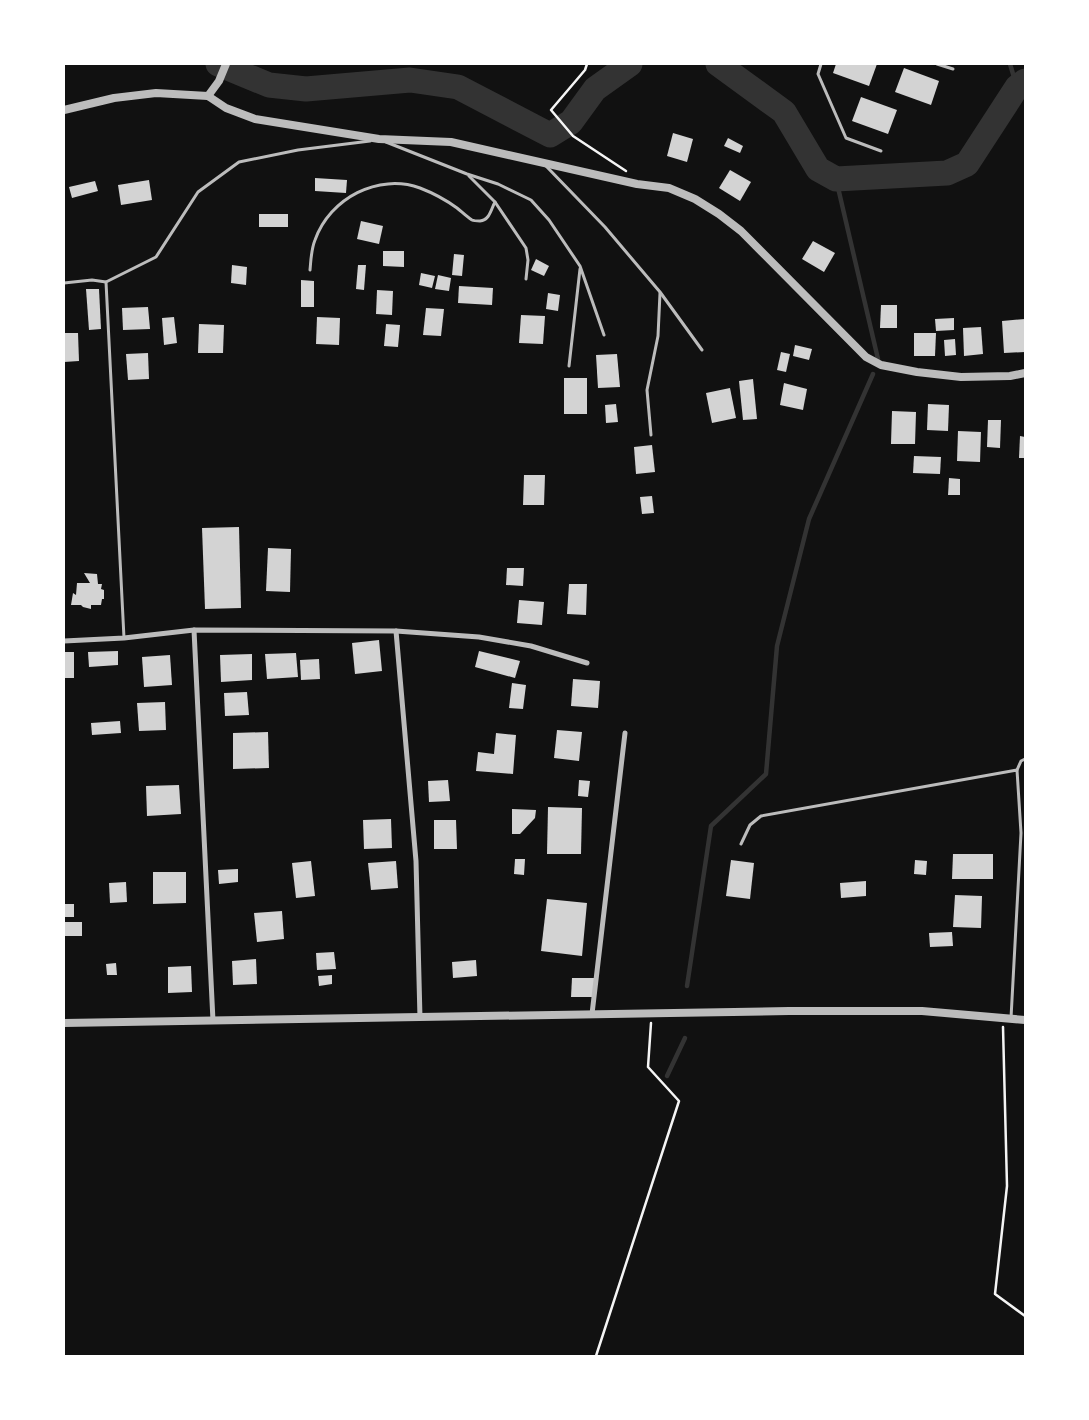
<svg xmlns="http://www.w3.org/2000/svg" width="1089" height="1420" font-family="'IBM Plex Serif',serif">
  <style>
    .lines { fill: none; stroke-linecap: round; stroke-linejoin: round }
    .stream { stroke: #333; stroke-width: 4.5 }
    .river { stroke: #333; stroke-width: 25 }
    .building { fill: #d3d3d3 }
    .path { stroke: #f5f5f5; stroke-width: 2.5 }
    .service { stroke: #bcbcbc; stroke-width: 3 }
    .minor { stroke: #bcbcbc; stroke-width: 5 }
    .tertiary { stroke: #bcbcbc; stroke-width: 8 }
  </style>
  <rect width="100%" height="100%" fill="#111"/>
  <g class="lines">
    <!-- stream -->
    <g class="stream">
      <polyline points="1010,64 1017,87"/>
      <polyline points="836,179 878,359"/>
      <polyline points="687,986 711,826 766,774 777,646 809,519 873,374"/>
      <polyline points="667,1076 685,1038"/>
    </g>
    <!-- river -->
    <g class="river">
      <polyline points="218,64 269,85 306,89 410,80 458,87 550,135 571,122 595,89 630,64"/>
      <polyline points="718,64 784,112 818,169 836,179 947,173 967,164 1017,87 1025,81"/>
    </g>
  </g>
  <!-- building -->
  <g class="building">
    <polygon points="836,64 877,64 869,86 833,73"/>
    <polygon points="904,68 939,81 931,105 895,92"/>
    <polygon points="861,97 897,110 888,134 852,121"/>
    <polygon points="673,133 693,139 687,162 667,156"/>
    <polygon points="728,138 743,146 740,153 724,146"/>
    <polygon points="730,170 751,182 740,201 719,188"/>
    <polygon points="315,178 347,180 346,193 315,191"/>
    <polygon points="149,180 152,200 121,205 118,185"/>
    <polygon points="95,181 98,191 72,198 69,187"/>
    <rect x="259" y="214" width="29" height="13"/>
    <polygon points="361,221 383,226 379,244 357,239"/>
    <polygon points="813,241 835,253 824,272 802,259"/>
    <polygon points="383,251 404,251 404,267 383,266"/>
    <polygon points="454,254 464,255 462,276 452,275"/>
    <polygon points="536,259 549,266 544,276 531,270"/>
    <polygon points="232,265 247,267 246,285 231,283"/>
    <polygon points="358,265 366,265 364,290 356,289"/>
    <polygon points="421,273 435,276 432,288 419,285"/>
    <polygon points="438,275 451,278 449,291 435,289"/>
    <polygon points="301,280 314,281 314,307 301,307"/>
    <polygon points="459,286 493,288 492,305 458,303"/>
    <polygon points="86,289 99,289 101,329 89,330"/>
    <polygon points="377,290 393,291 392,315 376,314"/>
    <polygon points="548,293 560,295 558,311 546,309"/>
    <polygon points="881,305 897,305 897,328 880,328"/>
    <polygon points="148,307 150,329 123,330 122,308"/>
    <polygon points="426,308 444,309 441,336 423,335"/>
    <polygon points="521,315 545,316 543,344 519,343"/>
    <polygon points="174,317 177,343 164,345 162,318"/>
    <polygon points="317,317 340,318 339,345 316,344"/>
    <polygon points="954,318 954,330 936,331 935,319"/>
    <polygon points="1025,319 1025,352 1004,353 1002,321"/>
    <polygon points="199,324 224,325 223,353 198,353"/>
    <polygon points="386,324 400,325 398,347 384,346"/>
    <polygon points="981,327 983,354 964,356 963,328"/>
    <polygon points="64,333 78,333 79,361 64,362"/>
    <polygon points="914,333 936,333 935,356 914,356"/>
    <polygon points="955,339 956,355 945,356 944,340"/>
    <polygon points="795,345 812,349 809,360 793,356"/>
    <polygon points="781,352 790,354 786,372 777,370"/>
    <polygon points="148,353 149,379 128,380 126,354"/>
    <polygon points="617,354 620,387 598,388 596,355"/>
    <rect x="564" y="378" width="23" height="36"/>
    <polygon points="753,379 757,419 743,420 739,381"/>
    <polygon points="784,383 807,389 803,410 780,405"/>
    <polygon points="730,388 736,418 712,423 706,393"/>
    <polygon points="616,404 618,422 606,423 605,405"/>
    <polygon points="928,404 949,405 948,431 927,430"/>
    <polygon points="892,411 916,412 915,444 891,444"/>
    <polygon points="988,420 1001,420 1000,448 987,447"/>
    <polygon points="958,431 981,432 980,462 957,461"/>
    <polygon points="1020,436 1025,437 1025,458 1019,458"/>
    <polygon points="652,445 655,472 636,474 634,447"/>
    <polygon points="914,456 941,457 940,474 913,473"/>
    <polygon points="524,475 545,475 544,505 523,505"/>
    <polygon points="949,478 960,479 960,495 948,495"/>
    <polygon points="652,496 654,513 642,514 640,497"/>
    <polygon points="239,527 241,608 205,609 202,528"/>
    <polygon points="268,548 291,549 290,592 266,591"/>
    <polygon points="507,568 524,568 523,586 506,585"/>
    <polygon points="84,573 97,574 98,584 102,584 101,589 104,590 104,599 102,599 101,605 91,605 91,609 83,607 81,605 71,605 73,593 76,595 77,583 90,583"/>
    <polygon points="569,584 587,584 586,615 567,614"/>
    <polygon points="519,600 544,602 542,625 517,623"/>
    <polygon points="379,640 382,671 355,674 352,643"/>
    <polygon points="118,651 118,665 89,667 88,652"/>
    <polygon points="479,651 520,661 515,678 475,667"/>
    <rect x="64" y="652" width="10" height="26"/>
    <polygon points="296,653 298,677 267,679 265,654"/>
    <polygon points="252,654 252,680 221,682 220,655"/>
    <polygon points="170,655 172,685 144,687 142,657"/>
    <polygon points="319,659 320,679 301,680 300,660"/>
    <polygon points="573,679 600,681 598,708 571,706"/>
    <polygon points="512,683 526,685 523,709 509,708"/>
    <polygon points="247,692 249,715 225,716 224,693"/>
    <polygon points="165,702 166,730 139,731 137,703"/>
    <polygon points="120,721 121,733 92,735 91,723"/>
    <polygon points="557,730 582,732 579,761 554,758"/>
    <polygon points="268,732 269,768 233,769 233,733"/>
    <polygon points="496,733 516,735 513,774 476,771 478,752 494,754"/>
    <polygon points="448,780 450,801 429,802 428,781"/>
    <polygon points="579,780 590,781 588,797 578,796"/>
    <polygon points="179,785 181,814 147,816 146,786"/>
    <polygon points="548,807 582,808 581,854 547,854"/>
    <polygon points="512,809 536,810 535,818 520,834 512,834"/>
    <polygon points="391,819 392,848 364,849 363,820"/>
    <polygon points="434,820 456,820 457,849 434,849"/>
    <polygon points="953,854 993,854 993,879 952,879"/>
    <polygon points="515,859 525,859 524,875 514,874"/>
    <polygon points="731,860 754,863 750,899 726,896"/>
    <polygon points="915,860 927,861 926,875 914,874"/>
    <polygon points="311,861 315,896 296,898 292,863"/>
    <polygon points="396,861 398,888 371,890 368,863"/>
    <polygon points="238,869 238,882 219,884 218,870"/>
    <polygon points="153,872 186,872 186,903 153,904"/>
    <polygon points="866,881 866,896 841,898 840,883"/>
    <polygon points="126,882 127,902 110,903 109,883"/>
    <polygon points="955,895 982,896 981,928 953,927"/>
    <polygon points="547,899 587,903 582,956 541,951"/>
    <rect x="64" y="904" width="10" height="13"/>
    <polygon points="282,911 284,939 257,942 254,913"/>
    <rect x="64" y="922" width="18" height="14"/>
    <polygon points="952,932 953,946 930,947 929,933"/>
    <polygon points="334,952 336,969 317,970 316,953"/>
    <polygon points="256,959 257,984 233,985 232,961"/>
    <polygon points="476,960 477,976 453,978 452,962"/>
    <polygon points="116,963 117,975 107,975 106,964"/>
    <polygon points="191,966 192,992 168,993 168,967"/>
    <polygon points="332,975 332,984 319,986 318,976"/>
    <polygon points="572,978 594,978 594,997 571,997"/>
  </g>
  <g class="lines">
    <!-- path -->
    <g class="path">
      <polyline points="587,64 585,70 551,110 573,136 626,171"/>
      <polyline points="1003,1027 1007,1186 995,1294 1025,1316"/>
      <polyline points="596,1356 679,1101 648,1067 651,1023"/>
    </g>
    <!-- service -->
    <g class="service">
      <polyline points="821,64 818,74 846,138 881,151"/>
      <polyline points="937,64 953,69"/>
      <polyline points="386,142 467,174 498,184 531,200 549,220 580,266 604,335"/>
      <polyline points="546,166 605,227 660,292 702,350"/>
      <polyline points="495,202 526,248 528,260 526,279"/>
      <path d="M310 270C311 260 311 250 315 240 330 198 378 173 420 188 433 193 446 200 457 208 462 212 467 217 472 220 474 221 478 221 480 221 490 220 491 209 495 202L469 176"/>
      <polyline points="64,283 92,280 106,282"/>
      <polyline points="569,366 580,269"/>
      <polyline points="651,435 647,390 658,336 660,293"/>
      <polyline points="124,638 106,282 156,257 198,192 239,162 298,150 370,141"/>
      <polyline points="1017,770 1021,761 1025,759"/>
      <polyline points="741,844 750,825 761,816 1017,770 1021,833 1011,1018"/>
    </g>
    <!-- minor -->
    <g class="minor">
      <polyline points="194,630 213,1021"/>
      <polyline points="396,631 416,861 420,1018"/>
      <polyline points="64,641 124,638 194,630 396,631 479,637 531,646 587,663"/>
      <polyline points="592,1014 625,733"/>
    </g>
    <!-- tertiary -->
    <g class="tertiary">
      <polyline points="208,96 219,81 226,64"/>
      <polyline points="64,110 114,98 156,93 208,96 226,108 255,119 379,139 451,142 637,184 669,188 695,199 719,214 741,231 866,357 881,365 917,372 961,377 1010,376 1025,373"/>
      <polyline points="64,1023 789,1011 922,1011 1025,1020"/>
    </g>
  </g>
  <!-- border -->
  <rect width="1089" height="1420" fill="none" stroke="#ffffff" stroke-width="130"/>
</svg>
